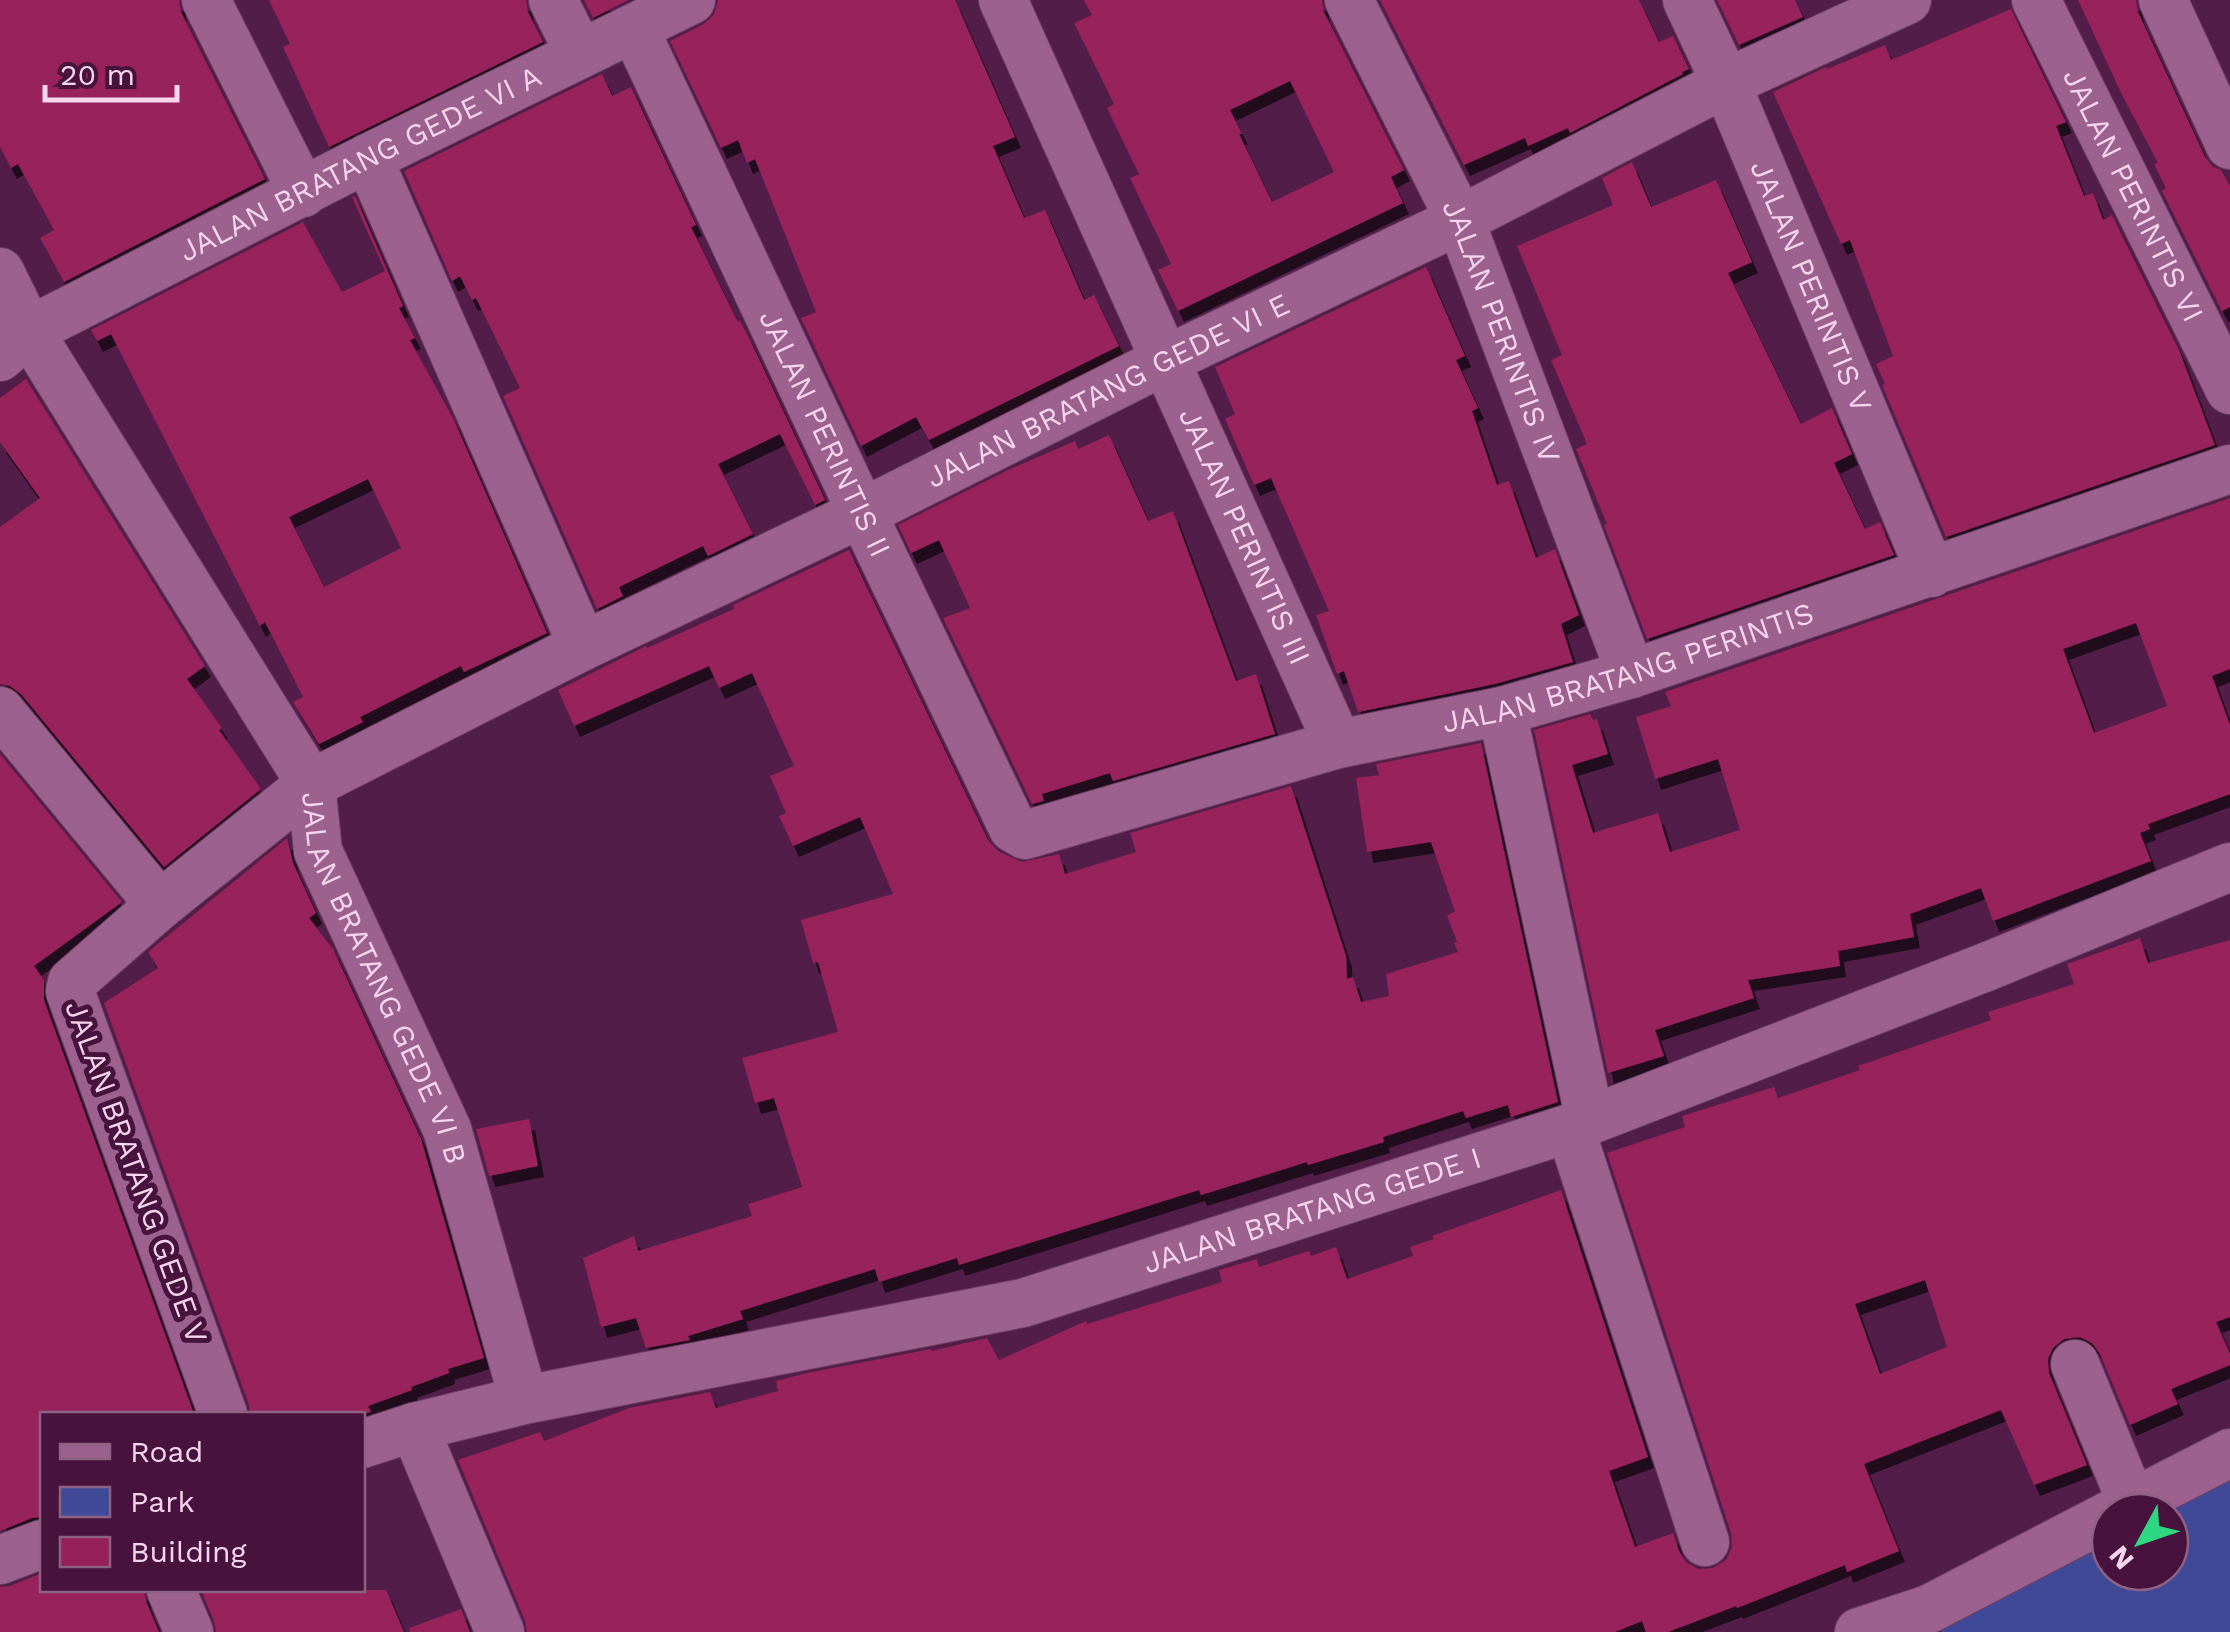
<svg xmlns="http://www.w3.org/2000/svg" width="2230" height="1632" font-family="'Work Sans',sans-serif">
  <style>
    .green { fill: #404998 }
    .building { fill: #97205c; fill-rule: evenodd; filter: url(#shadow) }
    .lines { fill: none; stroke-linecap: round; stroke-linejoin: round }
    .street-casing { stroke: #6c3d64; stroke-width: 50 }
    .street { stroke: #9c618f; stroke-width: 48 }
    .labels { text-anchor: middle; stroke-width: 10; stroke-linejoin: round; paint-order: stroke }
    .street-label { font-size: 30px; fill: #f6d5ee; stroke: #47133e }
  </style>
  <defs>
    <filter id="shadow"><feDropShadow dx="6" dy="11" stdDeviation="0" flood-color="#0009"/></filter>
  </defs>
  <rect width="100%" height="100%" fill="#521e49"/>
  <!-- green -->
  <polygon class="green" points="2230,1477 2230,1632 1942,1632 1934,1614 2110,1533 2110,1572 2170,1572 2170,1512 2154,1512"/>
  <!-- building -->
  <g class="building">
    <polygon points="0,0 179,0 181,12 265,179 64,282 40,238 54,230 18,164 11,168 0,147"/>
    <polygon points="269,0 526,0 528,12 543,42 329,147 283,47 290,44"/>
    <polygon points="584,0 628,0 593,18"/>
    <polygon points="718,0 955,0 1015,137 993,146 1024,218 1045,210 1084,300 1094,295 1119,346 929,440 916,417 861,446 801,318 816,312 755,159 747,163 738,140 721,148 670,41 704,24 714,14"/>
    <path d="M1084 0H1322L1324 12 1404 170 1391 177 1403 203 1178 311 1158 270 1171 264 1130 178 1139 174 1107 108 1114 104 1074 23 1092 15ZM1290 81 1334 172 1272 202 1239 134H1242L1230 110Z"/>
    <polygon points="1380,0 1639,0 1659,42 1673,36 1689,69 1682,72 1683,74 1570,133 1568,128 1528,146 1525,138 1464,165"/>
    <polygon points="1717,0 1795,0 1803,17 1739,45"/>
    <polygon points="2078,0 2136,0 2138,12 2205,157 2213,167 2221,170 2230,186 2230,307 2222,311 2162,191 2166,188 2154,164 2158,163 2123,97"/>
    <polygon points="2011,9 2066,122 2056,126 2084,196 2093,193 2103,220 2112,215 2179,350 2215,445 1946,537 1882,385 1885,384 1876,364 1893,356 1850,240 1841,244 1773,92 1826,67 1827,69 1885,45 1891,60"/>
    <polygon points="602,74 612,96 631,87 696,225 691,227 738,322 740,321 750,340 825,500 815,505 780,434 718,464 753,534 708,556 703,546 619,587 623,596 597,609 503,396 520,388 476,298 472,300 460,276 452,281 404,171"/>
    <polygon points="1632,162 1651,207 1716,180 1752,262 1728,273 1801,424 1832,408 1852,454 1834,463 1865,529 1880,522 1894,555 1647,639 1604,525 1607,524 1576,449 1587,444 1551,360 1562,355 1517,246 1613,205 1602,178"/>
    <path d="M355 196 403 306 399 308 415 338 410 340 454 420 547 633 464 672 461 666 360 717 363 722 319 744 293 702 303 697 265 622 260 626 111 334 97 341 91 330 303 222 342 292 385 271 352 197ZM368 479 401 548 324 587 289 517Z"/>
    <polygon points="1426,267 1465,356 1456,360 1478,408 1472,411 1497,485 1509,481 1536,558 1555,549 1579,615 1561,624 1573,662 1495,684 1358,712 1344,671 1337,674 1316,615 1329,611 1271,478 1254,485 1225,419 1235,414 1215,367"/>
    <polygon points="26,379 205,666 187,679 222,728 219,730 261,789 164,867 21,694 10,686 0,684 0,527 40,498 0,442 0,398"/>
    <polygon points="1109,435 1148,521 1173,511 1236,681 1256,674 1275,734 1113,781 1110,773 1042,794 1044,801 1032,804 943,618 970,608 939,540 911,553 898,525 1008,470 1075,441 1078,449"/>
    <path d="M2230 498V669L2212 676 2230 725V794L2148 824 2150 829 2140 833 2151 861 1993 921 1981 888 1910 914 1914 937 1838 951 1840 966 1748 980 1754 998 1655 1030 1664 1056 1608 1073 1534 730 1590 714 1593 720 1597 719 1608 754 1572 765 1593 833 1658 813 1670 852 1740 830 1718 759 1655 779 1636 717 1671 706 1665 692ZM2136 623 2167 706 2094 733 2063 649Z"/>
    <polygon points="849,550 988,840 998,851 1022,862 1059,854 1065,874 1136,852 1130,833 1291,786 1346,956 1347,979 1353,977 1361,1002 1389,996 1386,974 1458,952 1454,943 1457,942 1447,915 1455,912 1431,842 1367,852 1356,778 1379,775 1376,764 1481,743 1558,1102 1511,1117 1508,1105 1466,1118 1463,1111 1383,1137 1384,1142 1308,1165 1307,1162 1201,1195 1199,1190 959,1265 957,1258 879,1282 875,1269 740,1311 743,1319 688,1336 690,1340 646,1348 636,1318 601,1327 583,1258 634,1236 638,1251 752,1216 748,1204 802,1187 774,1098 755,1103 742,1058 838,1032 818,962 813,963 801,920 893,894 860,817 793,846 779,816 786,813 770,776 794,766 752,673 719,688 709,666 574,726 558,690 646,646 647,648 734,609 733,605"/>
    <polygon points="0,754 122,902 34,966 44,980 44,1000 194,1414 42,1414 42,1517 32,1518 0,1531"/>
    <polygon points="287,838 293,863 316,913 309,918 333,949 421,1139 484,1358 448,1369 449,1373 411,1387 412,1390 368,1406 371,1412 364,1414 250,1414 249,1405 104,1003 158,968 148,952"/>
    <path d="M2140 938 2148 963 2230 940V1317L2216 1322 2230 1354V1365L2171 1389 2178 1404 2130 1425 2100 1354 2092 1343 2080 1337 2064 1339 2053 1348 2048 1359 2049 1373 2087 1465 2034 1485 2001 1410 1864 1464 1899 1551 1847 1572 1845 1565 1737 1608 1736 1606 1668 1632H1646L1642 1621 1615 1632H527L525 1621 458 1460 540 1432 544 1441 629 1408 710 1392 716 1408 778 1391 776 1381 807 1373 931 1349V1351L987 1338 999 1360 1086 1321 1087 1324 1222 1282 1219 1270 1257 1259 1259 1267 1309 1251 1311 1256 1336 1247 1347 1279 1413 1256 1410 1247 1434 1239 1432 1236 1561 1190 1648 1457 1609 1471 1635 1547 1673 1533 1679 1551 1686 1562 1698 1569 1713 1568 1726 1560 1732 1547 1731 1533 1607 1153 1685 1127 1682 1116 1774 1087 1778 1098 1860 1070 1858 1066 1991 1020 1988 1012 2074 984 2067 964ZM1925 1280 1947 1347 1880 1374 1855 1304Z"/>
    <polygon points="529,1119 538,1166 489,1176 476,1129"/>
    <polygon points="42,1573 42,1590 144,1590 146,1601 159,1632 0,1632 0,1587 10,1586"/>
    <polygon points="201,1590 386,1590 404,1632 216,1632 214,1621"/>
    <polygon points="461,1609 470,1632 410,1632 409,1628"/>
  </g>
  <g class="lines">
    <!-- street casing -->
    <g class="street-casing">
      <g id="street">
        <polyline points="206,0 303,193"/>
        <polyline points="553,0 580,54"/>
        <path id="s1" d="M1003 0 1338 744"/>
        <path id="s2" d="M1349 0 1460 220 1631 674"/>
        <path id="s3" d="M1687 0 1726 83 1931 573"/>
        <path id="s4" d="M2036 0 2230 390"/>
        <polyline points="2163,0 2230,145"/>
        <path id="s5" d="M634 28 862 513 1013 828 1025 835 1338 744 1502 711 1631 674 2230 469"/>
        <polyline points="368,158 583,646"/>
        <path id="s6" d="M0 272 29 331 311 784 318 851 447 1129 524 1400"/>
        <path id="s7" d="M0 357 29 331 368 158 691 0"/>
        <polyline points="0,711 160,905"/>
        <polyline points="1502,711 1590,1120"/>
        <polyline points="1570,1128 1705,1542"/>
        <polyline points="2075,1364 2132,1503"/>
        <path id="s8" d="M223 1414 70 991 72 982 160 905 311 784 583 646 862 513 1166 360 1460 220 1726 83 1907 0"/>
        <polyline points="414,1427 500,1632"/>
        <path id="s9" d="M362 1444 414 1427 524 1400 1023 1303 1570 1128 1986 967 2230 867"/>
        <polyline points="2115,1512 2230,1453"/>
        <polyline points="0,1560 42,1544"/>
        <polyline points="171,1590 189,1632"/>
        <polyline points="1859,1632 1929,1609 2110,1515"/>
      </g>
    </g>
    <!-- street -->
    <use href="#street" class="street"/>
  </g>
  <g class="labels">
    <!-- street labels -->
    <g class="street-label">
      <text dy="10" stroke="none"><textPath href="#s7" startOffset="410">JALAN BRATANG GEDE VI A</textPath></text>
      <text dy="10" stroke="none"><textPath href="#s4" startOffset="218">JALAN PERINTIS VI</textPath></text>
      <text dy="10" stroke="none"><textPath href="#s3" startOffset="312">JALAN PERINTIS V</textPath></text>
      <text dy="10" stroke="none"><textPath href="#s2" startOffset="365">JALAN PERINTIS IV</textPath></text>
      <text dy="10" stroke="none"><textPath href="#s8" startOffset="1658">JALAN BRATANG GEDE VI E</textPath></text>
      <text dy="10" stroke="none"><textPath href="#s5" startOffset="448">JALAN PERINTIS II</textPath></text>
      <text dy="10" stroke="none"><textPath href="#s1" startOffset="588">JALAN PERINTIS III</textPath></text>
      <text dy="10" stroke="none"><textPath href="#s5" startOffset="1525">JALAN BRATANG PERINTIS</textPath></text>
      <text dy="10" stroke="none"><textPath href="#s6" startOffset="808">JALAN BRATANG GEDE VI B</textPath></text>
      <text transform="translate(136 1172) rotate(70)" y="10">JALAN BRATANG GEDE V</text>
      <text dy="10" stroke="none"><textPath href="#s9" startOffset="980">JALAN BRATANG GEDE I</textPath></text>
    </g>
  </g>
  <!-- legend -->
  <rect x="40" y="1412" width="325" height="180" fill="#47133e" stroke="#8d6184" stroke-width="2.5"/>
  <rect x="60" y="1444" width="50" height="15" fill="#9c618f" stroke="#8d6184" stroke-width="2.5"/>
  <text x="130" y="1462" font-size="30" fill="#f6d5ee">Road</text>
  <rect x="60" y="1487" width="50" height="30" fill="#404998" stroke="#8d6184" stroke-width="2.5"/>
  <text x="130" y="1512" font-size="30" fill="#f6d5ee">Park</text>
  <rect x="60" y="1537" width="50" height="30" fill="#97205c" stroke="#8d6184" stroke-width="2.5"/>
  <text x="130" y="1562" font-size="30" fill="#f6d5ee">Building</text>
  <!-- north arrow -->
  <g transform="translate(2140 1542) rotate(230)"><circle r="48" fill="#47133e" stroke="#8d6184" stroke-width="2.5"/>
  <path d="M0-8L18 38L0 25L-18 38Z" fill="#2ed883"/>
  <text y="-15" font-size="28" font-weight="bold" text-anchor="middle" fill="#f6d5ee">N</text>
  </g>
  <!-- scale -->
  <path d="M45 85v15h132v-15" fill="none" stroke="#f6d5ee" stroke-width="5"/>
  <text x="60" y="85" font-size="30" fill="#f6d5ee" stroke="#47133e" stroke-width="8" paint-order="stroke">20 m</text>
</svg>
